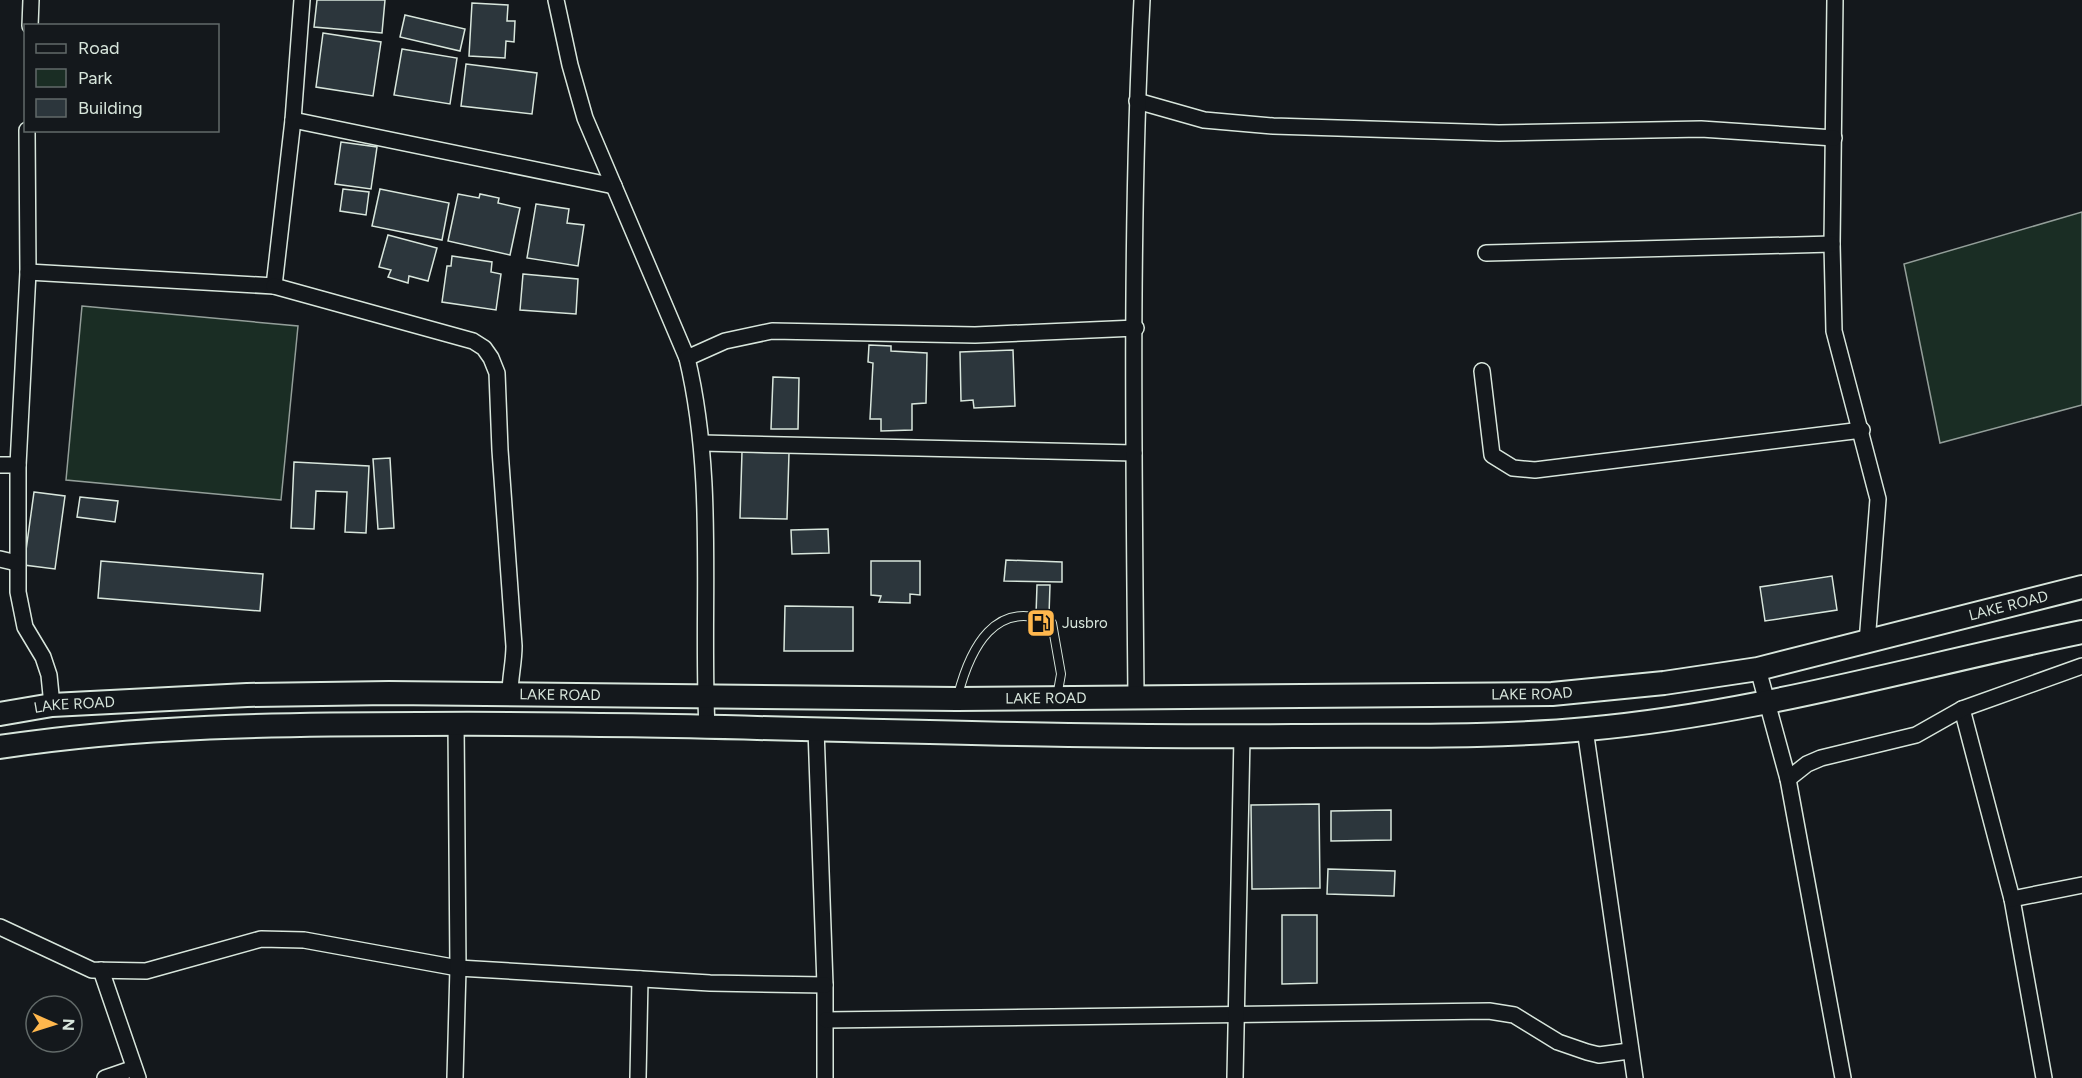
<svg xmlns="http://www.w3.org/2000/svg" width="2082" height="1078" font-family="Figtree,sans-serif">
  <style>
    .green { fill: #1a2d24; stroke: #939e99; stroke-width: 1.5 }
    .building { fill: #2c363c; stroke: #d8e6dc; stroke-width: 1.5 }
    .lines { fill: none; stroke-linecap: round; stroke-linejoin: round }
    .service-casing { stroke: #d8e6dc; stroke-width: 10 }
    .minor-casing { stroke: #d8e6dc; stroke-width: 18 }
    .secondary-casing { stroke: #d8e6dc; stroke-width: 26 }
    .service { stroke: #14181c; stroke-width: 8 }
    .minor { stroke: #14181c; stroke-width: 15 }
    .secondary { stroke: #14181c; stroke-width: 22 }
    .labels { text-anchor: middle; stroke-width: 4.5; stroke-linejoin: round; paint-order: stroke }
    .street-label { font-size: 15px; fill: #d8e6dc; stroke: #14181c }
    .poi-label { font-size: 15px; fill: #d8e6dc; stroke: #14181c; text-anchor: start }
  </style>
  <rect width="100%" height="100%" fill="#14181c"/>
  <!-- green -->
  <g class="green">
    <polygon points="2082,212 2082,405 1940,443 1904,264"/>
    <polygon points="82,306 298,326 281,500 66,480"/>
  </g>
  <!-- building -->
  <g class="building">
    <polygon points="317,0 385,0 382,33 314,27"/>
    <polygon points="472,3 508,5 507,21 515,21 514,42 506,41 505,58 469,56"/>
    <polygon points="405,15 465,29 460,51 400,37"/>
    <polygon points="323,33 381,42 373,96 316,87"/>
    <polygon points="402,49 457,58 450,104 394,95"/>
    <polygon points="466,64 537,73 532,114 461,106"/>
    <polygon points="341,142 377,147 371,189 335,184"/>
    <polygon points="343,189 369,192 366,215 340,211"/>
    <polygon points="380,189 449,203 442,240 372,226"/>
    <polygon points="458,194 479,198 480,194 499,198 498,203 520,208 510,255 448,241"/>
    <polygon points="536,204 569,209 567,223 584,225 578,266 527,258"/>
    <polygon points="388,235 437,248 428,281 409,276 408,283 388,277 391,270 379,267"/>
    <polygon points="452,256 492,262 491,272 501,274 496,310 442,302 447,266 451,266"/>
    <polygon points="523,274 578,279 576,314 520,310"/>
    <polygon points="869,345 891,346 891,351 927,353 926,403 912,404 912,430 881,431 881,419 870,419 873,363 868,362"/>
    <polygon points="1013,350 1015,406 974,408 973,400 961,401 960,352"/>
    <polygon points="773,377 799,378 798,429 771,429"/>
    <polygon points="742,452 789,453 787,519 740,518"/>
    <polygon points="390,458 394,528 378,529 373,459"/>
    <polygon points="294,462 369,466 366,533 345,532 347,492 316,491 314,529 291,528"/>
    <polygon points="34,492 65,496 55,569 24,565"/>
    <polygon points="80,497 118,501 115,522 77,517"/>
    <polygon points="828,529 829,553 792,554 791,530"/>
    <polygon points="1006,560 1062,562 1062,582 1004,581"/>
    <polygon points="101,561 263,574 260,611 98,598"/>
    <polygon points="871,561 920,561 920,595 910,594 910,603 879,602 881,596 871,595"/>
    <polygon points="1832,576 1837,610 1765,621 1760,587"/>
    <polygon points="1037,585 1050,585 1049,615 1036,615"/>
    <polygon points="785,606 853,607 853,651 784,651"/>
    <polygon points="1319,804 1320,888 1252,889 1251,805"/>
    <polygon points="1391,810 1391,840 1331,841 1331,811"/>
    <polygon points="1328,869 1395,871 1394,896 1327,894"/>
    <polygon points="1282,915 1317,915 1317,983 1282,984"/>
  </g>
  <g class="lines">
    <!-- service casing -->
    <g class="service-casing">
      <path id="service" d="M958 695C970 649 995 597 1052 623L1061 674 1057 697"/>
    </g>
    <!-- minor casing -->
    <g class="minor-casing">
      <g id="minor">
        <path d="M556 0 570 65 585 118 687 358C716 479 701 604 707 728"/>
        <polyline points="1835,0 1832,244 1834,331 1878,499 1867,643"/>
        <polyline points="30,26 31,0"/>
        <polyline points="1137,101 1204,120 1273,126 1499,133 1701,129 1834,138"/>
        <polyline points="293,120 614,186"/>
        <polyline points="27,130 28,272 18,465 18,592 25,627 43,657 49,675 52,705"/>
        <polyline points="1486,253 1832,244"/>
        <polyline points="28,272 274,286 293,120 302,0"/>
        <path d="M274 286 473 341 484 348 491 358 497 373 500 450 514 646C514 663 510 677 510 694"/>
        <polyline points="687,358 725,341 772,331 975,335 1136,328"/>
        <polyline points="1482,371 1492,455 1513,468 1535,470 1862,430"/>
        <polyline points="702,443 1134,453"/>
        <polyline points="0,465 18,465"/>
        <polyline points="0,559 17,563"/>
        <polyline points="1758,669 1788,779 1843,1078"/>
        <path d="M1136 697C1134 465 1130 232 1142 0"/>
        <polyline points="1962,709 2012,899 2044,1078"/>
        <polyline points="816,729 825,985 825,1078"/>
        <polyline points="1585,729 1635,1078"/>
        <polyline points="1788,779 1807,764 1821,758 1916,735 1962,709 2082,666"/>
        <polyline points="2012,899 2082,885"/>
        <polyline points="0,927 92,970 146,971 261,939 304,940 458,968 710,983 825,985"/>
        <polyline points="101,970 138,1078"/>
        <polyline points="826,1020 1489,1011 1514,1015 1558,1042 1587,1052 1599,1055 1629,1051"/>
        <polyline points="105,1078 134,1068"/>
        <polyline points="455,1078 458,968 456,723"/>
        <polyline points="638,1078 640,979"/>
        <polyline points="1235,1078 1242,737"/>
      </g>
    </g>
    <!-- secondary casing -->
    <g class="secondary-casing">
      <g id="secondary">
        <path id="s1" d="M0 714 52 705 247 695 389 693 957 699 1552 694 1664 683 1758 669 2082 587"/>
        <path d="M0 747C138 726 280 724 420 724 711 722 1001 739 1293 736 1390 735 1490 738 1587 729 1755 714 1917 666 2082 632"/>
      </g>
    </g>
    <!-- service -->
    <use href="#service" class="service"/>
    <!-- minor -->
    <use href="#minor" class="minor"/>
    <!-- secondary -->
    <use href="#secondary" class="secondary"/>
  </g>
  <!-- icons -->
  <defs>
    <g id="fuel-square" transform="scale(1.5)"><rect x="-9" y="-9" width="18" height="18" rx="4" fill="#ffb74d" stroke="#14181c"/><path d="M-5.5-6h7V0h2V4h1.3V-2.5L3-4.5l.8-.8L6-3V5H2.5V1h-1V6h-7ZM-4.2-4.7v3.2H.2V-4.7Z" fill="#111"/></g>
  </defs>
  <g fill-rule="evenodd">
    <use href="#fuel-square" x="1041" y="623"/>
  </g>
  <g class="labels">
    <!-- street labels -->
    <g class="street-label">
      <text dy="5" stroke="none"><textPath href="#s1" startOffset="2019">LAKE ROAD</textPath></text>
      <text dy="5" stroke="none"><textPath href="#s1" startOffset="1533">LAKE ROAD</textPath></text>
      <text dy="5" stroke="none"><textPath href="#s1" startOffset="561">LAKE ROAD</textPath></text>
      <text dy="5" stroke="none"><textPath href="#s1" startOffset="1047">LAKE ROAD</textPath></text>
      <text dy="5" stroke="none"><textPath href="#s1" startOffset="75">LAKE ROAD</textPath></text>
    </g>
    <!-- poi labels -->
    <g class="poi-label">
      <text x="1062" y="628">Jusbro</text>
    </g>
  </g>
  <!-- legend -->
  <rect x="24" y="24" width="195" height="108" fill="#14181c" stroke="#626a69" stroke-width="1.5"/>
  <rect x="36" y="44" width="30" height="9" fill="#14181c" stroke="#626a69" stroke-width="1.5"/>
  <text x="78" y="54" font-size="18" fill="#d8e6dc">Road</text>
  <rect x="36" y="69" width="30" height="18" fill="#1a2d24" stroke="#626a69" stroke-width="1.5"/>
  <text x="78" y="84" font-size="18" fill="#d8e6dc">Park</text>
  <rect x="36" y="99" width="30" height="18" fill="#2c363c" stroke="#626a69" stroke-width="1.5"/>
  <text x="78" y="114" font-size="18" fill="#d8e6dc">Building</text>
  <!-- north arrow -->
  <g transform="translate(54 1024) rotate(93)"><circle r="28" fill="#14181c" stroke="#626a69" stroke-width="1.5"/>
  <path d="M0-4.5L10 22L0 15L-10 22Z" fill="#ffb74d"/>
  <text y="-9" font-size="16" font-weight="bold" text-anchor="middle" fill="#d8e6dc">N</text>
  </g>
</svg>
